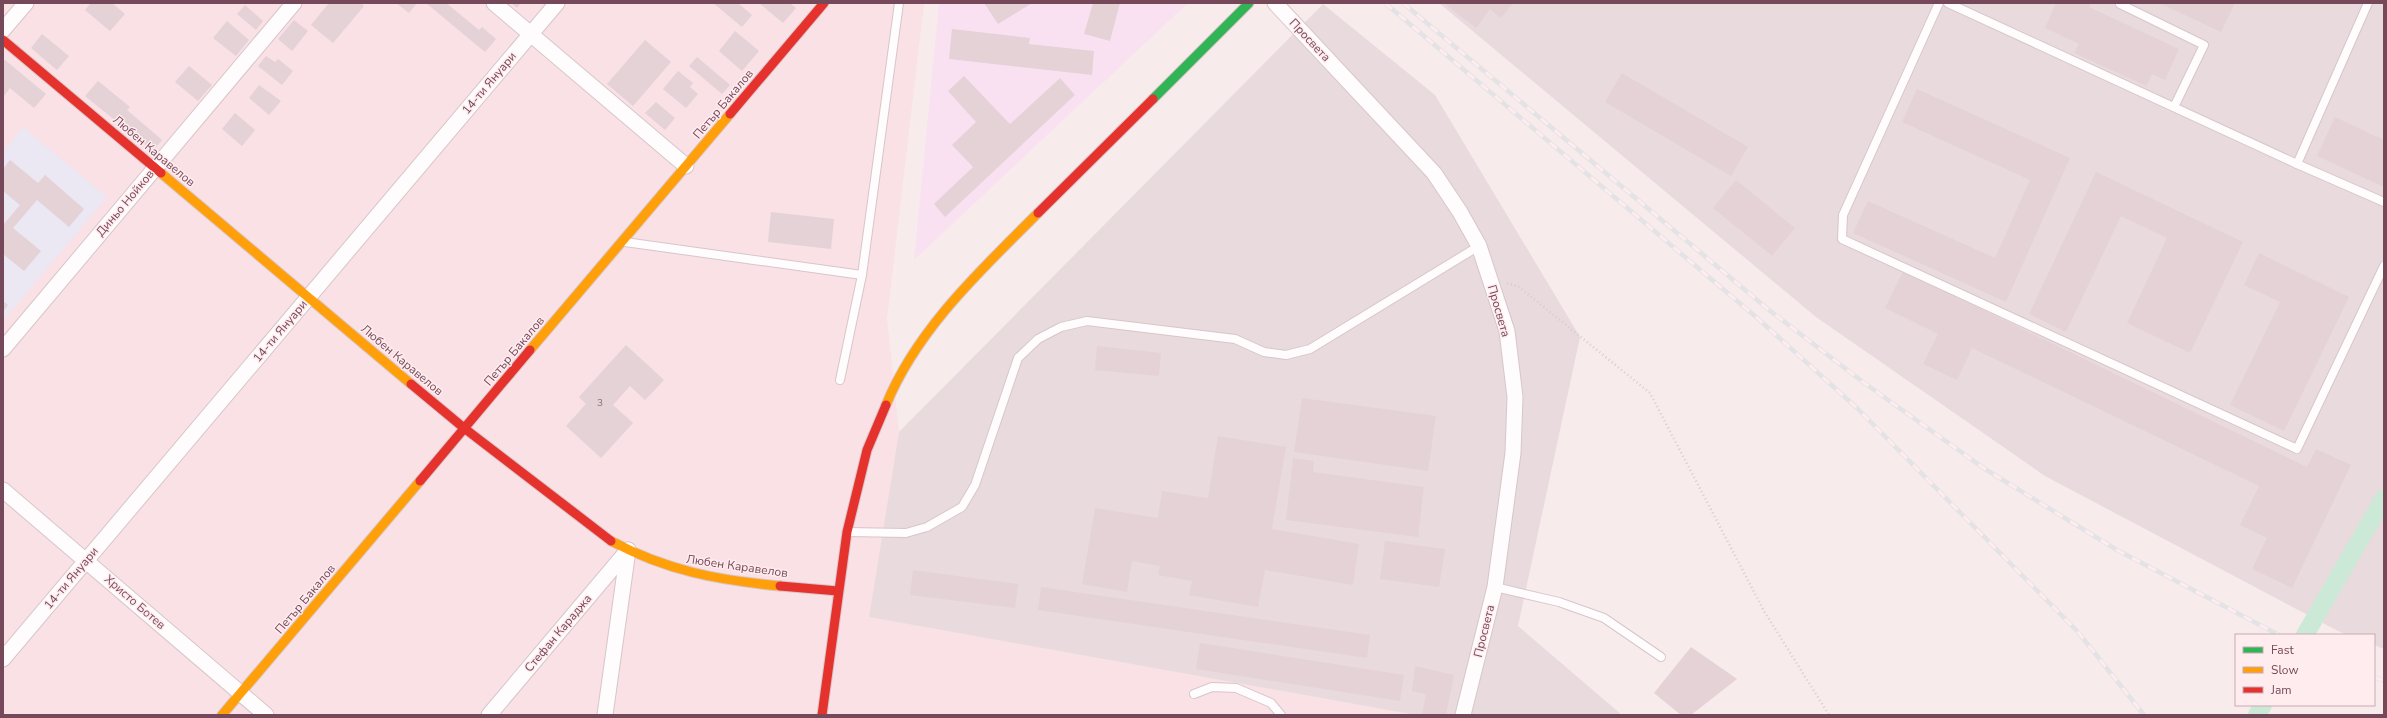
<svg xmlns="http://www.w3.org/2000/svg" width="2387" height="718" font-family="'Nunito Sans',sans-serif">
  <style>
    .residential { fill: #f9e1e5 }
    .industrial { fill: #e9dadd }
    .education { fill: #ebe7f3 }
    .medical { fill: #f9e1f2 }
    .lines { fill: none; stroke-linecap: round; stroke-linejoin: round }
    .canal { stroke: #cce8d6; stroke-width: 18 }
    .building { fill: #e4d2d7 }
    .lane-casing { stroke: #d7c6ca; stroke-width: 10 }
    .street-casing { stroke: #d7c6ca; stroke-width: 17 }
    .fast-casing { stroke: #d8c6cb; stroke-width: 11 }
    .slow-casing { stroke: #d8c6cb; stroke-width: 11 }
    .jam-casing { stroke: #d8c6cb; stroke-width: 11 }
    .path { stroke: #d8cbcf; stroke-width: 2.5; stroke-dasharray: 1 3; stroke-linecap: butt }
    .lane { stroke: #fefcfc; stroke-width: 8 }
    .street { stroke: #fefcfc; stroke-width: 15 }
    .fast { stroke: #30b455; stroke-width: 9 }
    .slow { stroke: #ff9f0a; stroke-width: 9 }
    .jam { stroke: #e5322d; stroke-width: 9 }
    .rail-casing { stroke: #e3e2e5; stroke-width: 4.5 }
    .rail { stroke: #ffecee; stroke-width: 3; stroke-dasharray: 9; stroke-linecap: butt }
    .labels { text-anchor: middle; stroke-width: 3; stroke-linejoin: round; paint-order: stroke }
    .number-label { font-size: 10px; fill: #936e7b }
    .street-label { font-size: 12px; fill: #76495a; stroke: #ffecee }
  </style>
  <rect width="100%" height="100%" fill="#f7ebec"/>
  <!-- residential -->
  <polygon class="residential" points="3,3 924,3 887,319 899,432 869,617 1416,715 3,715"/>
  <!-- industrial -->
  <g class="industrial">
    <polygon points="1439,3 2384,3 2384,649 2374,645 2374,635 2348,635 2338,631 2045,476 1816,317"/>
    <polygon points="1323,4 1435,95 1580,337 1518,626 1622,715 1416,715 869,617 899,432"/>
  </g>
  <!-- education -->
  <polygon class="education" points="23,127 107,197 3,321 3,152"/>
  <!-- medical -->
  <polygon class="medical" points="939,3 1188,3 914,260"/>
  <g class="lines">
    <!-- canal -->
    <g class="canal">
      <polyline points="2305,635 2384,498"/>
      <polyline points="2257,715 2263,705"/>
    </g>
  </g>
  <!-- building -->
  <g class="building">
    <polygon points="91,3 112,3 125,14 110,31 85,10"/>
    <polygon points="329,3 360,3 364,6 333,43 311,25"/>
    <polygon points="396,3 417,3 409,13"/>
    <polygon points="426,3 446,3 479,30 482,27 496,39 485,52"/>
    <polygon points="511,3 521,3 517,8"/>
    <polygon points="713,3 738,3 752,15 742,27"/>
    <polygon points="759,3 790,3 796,8 783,23"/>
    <polygon points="984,3 1032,3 998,24"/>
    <polygon points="1093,3 1120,3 1110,41 1084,34"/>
    <polygon points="1447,3 1513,3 1501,18 1490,9 1476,28 1446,5"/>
    <polygon points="2056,3 2091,3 2089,7 2179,49 2165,80 2152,74 2146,86 2074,53 2079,44 2045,28"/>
    <polygon points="2159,3 2235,3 2221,32"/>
    <polygon points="245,5 263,21 256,30 237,14"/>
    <polygon points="294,20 308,31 292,51 278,39"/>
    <polygon points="227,21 249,40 236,56 213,38"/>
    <polygon points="952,29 1030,38 1029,44 1094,51 1092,75 949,59"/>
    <polygon points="735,31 759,51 742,71 719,51"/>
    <polygon points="42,34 69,56 57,70 31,48"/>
    <polygon points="645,40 671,62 633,106 607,84"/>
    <polygon points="266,56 275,62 278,59 293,71 282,85 258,66"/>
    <polygon points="697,57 730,85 722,94 689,66"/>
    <polygon points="5,60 46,94 34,108 10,88 3,97 3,62"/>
    <polygon points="189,66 212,85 198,101 175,82"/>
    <polygon points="678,71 693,83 690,87 698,94 686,108 663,89"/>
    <polygon points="1622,73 1748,147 1731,176 1605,102"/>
    <polygon points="964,76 1010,124 1060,78 1075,95 945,217 934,204 973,167 952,145 976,122 948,91"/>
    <polygon points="98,81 130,107 127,110 162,140 153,151 85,96"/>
    <polygon points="259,85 281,101 269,115 249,98"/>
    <polygon points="1917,89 2070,158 2006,302 1853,233 1868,201 1995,258 2030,180 1902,122"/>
    <polygon points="656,102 675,118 665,130 645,113"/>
    <polygon points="235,113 255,130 242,146 222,129"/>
    <polygon points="2335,117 2384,140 2384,187 2317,156"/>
    <polygon points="10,160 38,183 45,175 84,209 69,227 37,200 13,228 41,251 24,271 3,254 3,225 20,205 3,191 3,169"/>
    <polygon points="2096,172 2243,242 2190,353 2127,323 2167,238 2121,216 2066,332 2029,314"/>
    <polygon points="1736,180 1795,228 1772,256 1713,208"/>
    <polygon points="771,212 834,219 831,249 768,242"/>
    <polygon points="2259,253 2349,297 2284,431 2230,405 2280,302 2244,285"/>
    <polygon points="1903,271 2307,467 2316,449 2351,465 2292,588 2252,569 2267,538 2240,525 2259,486 1972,348 1957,380 1923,364 1938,334 1885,308"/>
    <polygon points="3,301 8,305 3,311"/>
    <polygon points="626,345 664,380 645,400 630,386 613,405 633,423 601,458 566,426 586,404 579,397"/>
    <polygon points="1097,346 1161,353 1159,376 1095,370"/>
    <polygon points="1302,398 1436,416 1428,471 1294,452"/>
    <polygon points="1218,436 1286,447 1272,529 1359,544 1353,585 1265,570 1258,607 1189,595 1192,581 1158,575 1160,566 1132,561 1127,592 1082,584 1095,508 1158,518 1162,491 1208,498"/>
    <polygon points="1293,458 1314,461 1313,472 1424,487 1418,537 1286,520"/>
    <polygon points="1385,541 1445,549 1439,587 1380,579"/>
    <polygon points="913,570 1018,584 1015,608 910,595"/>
    <polygon points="1041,587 1370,635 1367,658 1038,610"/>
    <polygon points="1200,643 1404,675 1400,701 1196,669"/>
    <polygon points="1691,647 1737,679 1691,715 1681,715 1654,693"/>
    <polygon points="1415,666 1454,675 1446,715 1422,715 1426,694 1412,691"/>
  </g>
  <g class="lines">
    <!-- lane casing -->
    <g class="lane-casing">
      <g id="lane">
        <polyline points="1939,3 1843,215 1842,239 2297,449 2384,266"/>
        <polyline points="1948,3 2297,164 2384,202"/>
        <polyline points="2120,4 2204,45 2174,107"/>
        <polyline points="2297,164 2368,3"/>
        <polyline points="625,242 862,275"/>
        <polyline points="840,380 862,275 899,3"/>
        <polyline points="848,532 906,533 927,527 962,507 975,485 1018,358 1038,339 1061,327 1087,321 1235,339 1264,352 1286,355 1310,349 1479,246"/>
        <polyline points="1495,587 1559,602 1604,618 1661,657"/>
        <polyline points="1194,694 1212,687 1236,688 1271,703 1281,715"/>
      </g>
    </g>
    <!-- street casing -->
    <g class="street-casing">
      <g id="street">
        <polyline points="494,3 686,166"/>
        <polyline points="1275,3 1434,173 1460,212 1479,246 1507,331 1515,397 1513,453 1495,587 1463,715"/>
        <polyline points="3,30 26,3"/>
        <polyline points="3,349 294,3"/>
        <polyline points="3,490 266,715"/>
        <polyline points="3,659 557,3"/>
        <polyline points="489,715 628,550"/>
        <polyline points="605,715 628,550"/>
      </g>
    </g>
    <!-- fast casing -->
    <g class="fast-casing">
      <polyline id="fast" points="1153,99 1249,3"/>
    </g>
    <!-- slow casing -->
    <g class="slow-casing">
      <g id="slow">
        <polyline points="161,173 411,384"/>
        <polyline points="530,350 730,114"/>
        <path d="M886 405C917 329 981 270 1038 213"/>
        <path d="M611 541C668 571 717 580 780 586"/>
        <polyline points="222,715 420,481"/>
      </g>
    </g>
    <!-- jam casing -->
    <g class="jam-casing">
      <g id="jam">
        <polyline points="3,40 161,173"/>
        <polyline points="730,114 824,3"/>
        <polyline points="1038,213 1153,99"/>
        <polyline points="411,384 464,428 611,541"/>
        <polyline points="420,481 530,350"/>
        <polyline points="780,586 838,591"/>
        <polyline points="822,715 847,532 867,450 886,405"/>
      </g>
    </g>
    <!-- path -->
    <polyline class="path" points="1507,283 1519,287 1650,393 1764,611 1829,715"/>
    <!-- lane -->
    <use href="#lane" class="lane"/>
    <!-- street -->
    <use href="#street" class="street"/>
    <!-- fast -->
    <use href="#fast" class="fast"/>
    <!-- slow -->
    <use href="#slow" class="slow"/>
    <!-- jam -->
    <use href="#jam" class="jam"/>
    <!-- rail casing -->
    <g class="rail-casing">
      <g id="rail">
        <polyline points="1385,3 1756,317 1857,408 2078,632 2144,715"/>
        <polyline points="1403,3 1769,310 1863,382 1985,469 2117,550 2279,635"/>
        <polyline points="2374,677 2384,681"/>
      </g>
    </g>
    <!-- rail -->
    <use href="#rail" class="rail"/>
  </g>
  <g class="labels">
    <!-- number labels -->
    <g class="number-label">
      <text x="600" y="406">3</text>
    </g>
    <!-- street labels -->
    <g class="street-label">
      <text transform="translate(1310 40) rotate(47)" y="4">Просвета</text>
      <text transform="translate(489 83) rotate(-50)" y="4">14-ти Януари</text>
      <text transform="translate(723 104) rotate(-50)" y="4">Петър Бакалов</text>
      <text transform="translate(154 151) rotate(40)" y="4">Любен Каравелов</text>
      <text transform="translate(125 203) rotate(-50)" y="4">Диньо Нойков</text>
      <text transform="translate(1499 311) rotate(74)" y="4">Просвета</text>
      <text transform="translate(280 331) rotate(-50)" y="4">14-ти Януари</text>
      <text transform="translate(514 351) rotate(-50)" y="4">Петър Бакалов</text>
      <text transform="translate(402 360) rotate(40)" y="4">Любен Каравелов</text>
      <text transform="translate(737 566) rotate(8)" y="4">Любен Каравелов</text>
      <text transform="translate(71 578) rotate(-50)" y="4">14-ти Януари</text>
      <text transform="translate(305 599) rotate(-50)" y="4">Петър Бакалов</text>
      <text transform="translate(135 602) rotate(41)" y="4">Христо Ботев</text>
      <text transform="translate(1484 631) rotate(-76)" y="4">Просвета</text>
      <text transform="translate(558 633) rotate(-50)" y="4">Стефан Караджа</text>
    </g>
  </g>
  <!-- border -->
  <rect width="2387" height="718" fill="none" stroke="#76495a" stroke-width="8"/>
  <!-- legend -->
  <rect x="2235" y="634" width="140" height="72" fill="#ffecee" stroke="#c8abb3"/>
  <rect x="2243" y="647" width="20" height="6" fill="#30b455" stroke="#c8abb3"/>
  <text x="2271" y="654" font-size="12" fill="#76495a">Fast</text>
  <rect x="2243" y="667" width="20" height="6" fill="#ff9f0a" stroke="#c8abb3"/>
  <text x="2271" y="674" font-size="12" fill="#76495a">Slow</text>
  <rect x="2243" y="687" width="20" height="6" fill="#e5322d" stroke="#c8abb3"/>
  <text x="2271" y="694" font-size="12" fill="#76495a">Jam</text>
</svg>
